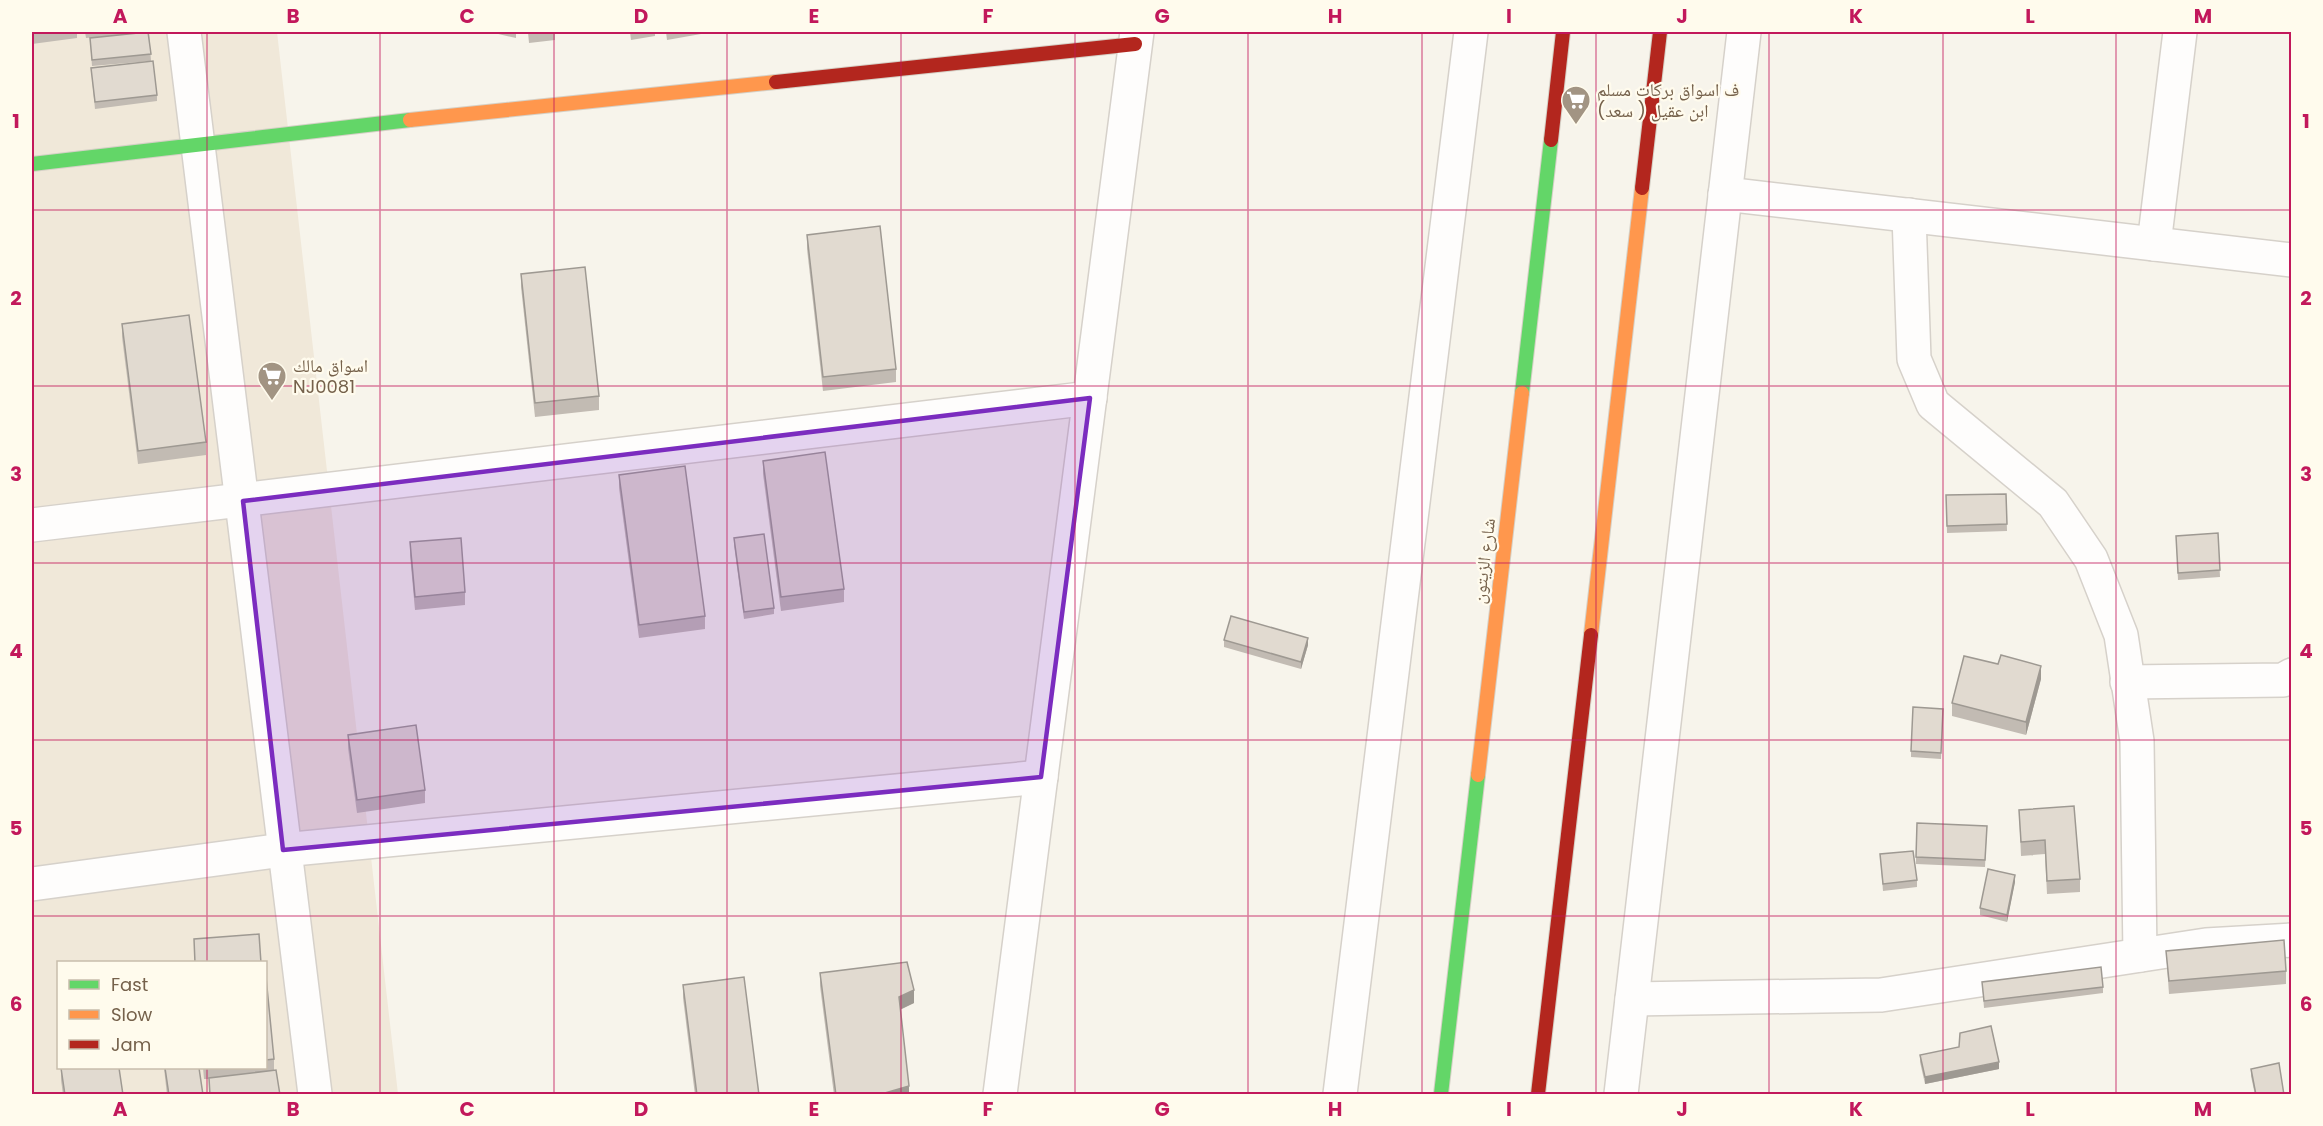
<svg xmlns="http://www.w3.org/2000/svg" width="2323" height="1126" font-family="Poppins,'Noto Naskh Arabic',sans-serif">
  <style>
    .residential { fill: #f0e8d9; fill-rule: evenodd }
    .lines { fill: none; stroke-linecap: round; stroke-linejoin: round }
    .street-casing { stroke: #d6d1ca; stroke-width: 36 }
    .fast-casing { stroke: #d5d0c6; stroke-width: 16 }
    .slow-casing { stroke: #d5d0c6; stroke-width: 16 }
    .jam-casing { stroke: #d5d0c6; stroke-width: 16 }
    .street { stroke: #fefdfc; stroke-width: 33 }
    .fast { stroke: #63d668; stroke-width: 14 }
    .slow { stroke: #ff974d; stroke-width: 14 }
    .jam { stroke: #b3261e; stroke-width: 14 }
    .wall { fill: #c2bbb3 }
    .shaded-wall { fill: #9e9992 }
    .building { fill: #e1dad0; stroke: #9e9992; stroke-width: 1.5 }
    .marked { fill: #7b2cbf; fill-opacity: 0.2; stroke: #7b2cbf; stroke-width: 4.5; stroke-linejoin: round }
    .grid { fill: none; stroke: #c2185b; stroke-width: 1.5; stroke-opacity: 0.55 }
    .labels { text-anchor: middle; stroke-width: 4.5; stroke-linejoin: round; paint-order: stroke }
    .poi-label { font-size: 18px; fill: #75614b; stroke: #fffbed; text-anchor: start }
    .street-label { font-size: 18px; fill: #75614b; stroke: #fffbed }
    .neatline { fill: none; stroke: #c2185b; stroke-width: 2 }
    .grid-label { font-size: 20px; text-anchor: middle; font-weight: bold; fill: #c2185b }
  </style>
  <rect width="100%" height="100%" fill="#f7f4eb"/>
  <!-- residential -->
  <path class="residential" d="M32 32H277L398 1094H32ZM58 962H266V1068H58Z"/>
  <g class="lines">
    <!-- street casing -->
    <g class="street-casing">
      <g id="street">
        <polyline points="184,32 315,1094"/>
        <polyline points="1725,194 2292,260"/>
        <polyline points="1909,215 1914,359 1933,404 2053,503 2091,559 2121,635 2137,741 2140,955"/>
        <polyline points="2154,244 2180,32"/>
        <polyline points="32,525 1090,398"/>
        <polyline points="2127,682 2283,680 2292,675"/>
        <polyline points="32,884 283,850 1041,777"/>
        <polyline points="1632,999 1881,995 2206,945 2292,940"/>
        <polyline points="1000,1094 1137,32"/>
        <polyline points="1340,1094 1471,32"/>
        <polyline points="1621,1094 1744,32"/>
      </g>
    </g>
    <!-- fast casing -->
    <g class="fast-casing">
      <g id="fast">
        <polyline points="32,164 410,120"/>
        <polyline points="1522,393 1551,140"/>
        <polyline points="1441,1094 1478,775"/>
      </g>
    </g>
    <!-- slow casing -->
    <g class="slow-casing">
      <g id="slow">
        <polyline points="410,120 776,82"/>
        <polyline points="1591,635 1642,188"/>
        <polyline points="1478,775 1522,393"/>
      </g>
    </g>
    <!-- jam casing -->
    <g class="jam-casing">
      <g id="jam">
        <polyline points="776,82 1135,44"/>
        <polyline points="1551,140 1563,32"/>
        <polyline points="1642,188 1660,32"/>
        <polyline points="1538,1094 1591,635"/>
      </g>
    </g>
    <!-- street -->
    <use href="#street" class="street"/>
    <!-- fast -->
    <use href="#fast" class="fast"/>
    <!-- slow -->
    <use href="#slow" class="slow"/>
    <!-- jam -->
    <use href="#jam" class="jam"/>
  </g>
  <!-- wall -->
  <g class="wall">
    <polygon points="32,32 77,32 77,38 32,44"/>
    <polygon points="85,32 150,32 149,33 151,61 92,66 90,38 112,36 86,38"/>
    <polygon points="493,32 516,32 516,38 494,33"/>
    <polygon points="528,32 555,32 555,40 529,43"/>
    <polygon points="630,32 655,32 655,36 631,40"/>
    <polygon points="666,32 701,32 701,34 667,40"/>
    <polygon points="91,68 157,95 157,101 95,109"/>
    <polygon points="807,235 896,369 896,382 823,391 807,249"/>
    <polygon points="521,274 599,396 599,410 535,417 521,287"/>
    <polygon points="122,324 206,442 206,455 138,464 122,337"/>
    <polygon points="763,461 844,589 844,602 781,611 763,474"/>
    <polygon points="619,475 705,616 705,629 639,638 619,488"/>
    <polygon points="2006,494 2007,531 1947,533 1946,495"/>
    <polygon points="2218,533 2220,577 2178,580 2176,536"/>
    <polygon points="734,538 774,608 774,614 744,619 734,545"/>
    <polygon points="410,542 465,592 465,605 415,610 410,555"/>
    <polygon points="1224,640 1308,645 1301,669 1224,647"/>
    <polygon points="2041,679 2026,735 1952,716 1952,703"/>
    <polygon points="1943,709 1941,759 1911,757 1911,751"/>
    <polygon points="348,735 425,790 425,803 357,813 348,748"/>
    <polygon points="2019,810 2080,879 2080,892 2047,894 2045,854 2021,856"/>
    <polygon points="1987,826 1985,867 1916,864 1916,857"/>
    <polygon points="1880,854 1917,880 1917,887 1883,891"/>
    <polygon points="2015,882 2007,922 1980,915 1980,908"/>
    <polygon points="2166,951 2286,971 2286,984 2169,994"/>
    <polygon points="820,973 914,1003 900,1010 909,1095 834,1095 820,986"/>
    <polygon points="266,977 274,1059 274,1070 280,1095 209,1095 209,1079 204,1079 203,1068 266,1068"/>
    <polygon points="1982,982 2103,987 2103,993 1984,1008"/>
    <polygon points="683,985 759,1095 695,1095 683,998"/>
    <polygon points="1920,1055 1999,1069 1925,1084 1920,1062"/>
    <polygon points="61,1068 123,1095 63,1095 61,1080"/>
    <polygon points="164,1068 199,1068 203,1095 167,1095"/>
    <polygon points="2251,1069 2284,1095 2255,1095 2251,1076"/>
  </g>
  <!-- shaded-wall -->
  <g class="shaded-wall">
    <polygon points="1308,638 1308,645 1301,669 1301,662"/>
    <polygon points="2041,666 2041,679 2026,735 2026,722"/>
    <polygon points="2015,875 2015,882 2007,922 2007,915"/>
    <polygon points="914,990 914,1003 899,1010 899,997"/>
    <polygon points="1999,1062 1999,1069 1925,1084 1925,1077"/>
    <polygon points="909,1086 909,1095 878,1095"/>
  </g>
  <!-- building -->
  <g class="building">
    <polygon points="148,32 151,54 92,60 90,38"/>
    <polygon points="153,61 157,95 95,102 91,68"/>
    <polygon points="880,226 896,369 823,377 807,235"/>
    <polygon points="585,267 599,396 535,403 521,274"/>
    <polygon points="189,315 206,442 138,451 122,324"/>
    <polygon points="825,452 844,589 781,597 763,461"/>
    <polygon points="685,466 705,616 639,625 619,475"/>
    <polygon points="2006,494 2007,524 1947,526 1946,495"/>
    <polygon points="2218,533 2220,570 2178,573 2176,536"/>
    <polygon points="764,534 774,608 744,612 734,538"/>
    <polygon points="461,538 465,592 415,597 410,542"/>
    <polygon points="1231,616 1308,638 1301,662 1224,640"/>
    <polygon points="2001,655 2041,666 2026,722 1952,703 1964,656 1998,664"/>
    <polygon points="1913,707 1943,709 1941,753 1911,751"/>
    <polygon points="416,725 425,790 357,800 348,735"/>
    <polygon points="2074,806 2080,879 2047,881 2045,840 2021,842 2019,810"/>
    <polygon points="1917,823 1987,826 1985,860 1916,857"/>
    <polygon points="1913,851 1917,880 1883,884 1880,854"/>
    <polygon points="1988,869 2015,875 2007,915 1980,908"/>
    <polygon points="259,934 261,963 195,963 194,939"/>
    <polygon points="2284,940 2286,971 2169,981 2166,951"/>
    <polygon points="907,962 914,990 899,997 909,1086 878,1095 836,1095 820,973"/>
    <polygon points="2101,967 2103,987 1984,1001 1982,982"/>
    <polygon points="266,977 274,1059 266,1060"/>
    <polygon points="744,977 759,1095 697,1095 683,985"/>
    <polygon points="1991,1026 1999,1062 1925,1077 1920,1055 1959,1047 1960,1033"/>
    <polygon points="2279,1063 2284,1095 2256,1095 2251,1069"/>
    <polygon points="61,1068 119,1068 123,1095 65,1095"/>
    <polygon points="165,1068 199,1068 203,1095 169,1095"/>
    <polygon points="276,1070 280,1095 210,1095 209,1078"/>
  </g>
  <!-- marked area -->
  <path class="marked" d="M1090 398 1041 777 283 850 243 501Z"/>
  <!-- grid -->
  <path class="grid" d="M207 32V962M380 32V1094M554 32V1094M727 32V1094M901 32V1094M1075 32V1094M1248 32V1094M1422 32V1094M1596 32V1094M1769 32V1094M1943 32V1094M2116 32V1094M32 210H2292M32 386H2292M32 563H2292M32 740H2292M32 916H2292M207 1068V1094"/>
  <!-- icons -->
  <defs>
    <g id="supermarket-pin" transform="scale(1.5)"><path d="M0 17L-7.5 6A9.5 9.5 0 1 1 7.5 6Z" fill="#a29483" stroke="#fffbed"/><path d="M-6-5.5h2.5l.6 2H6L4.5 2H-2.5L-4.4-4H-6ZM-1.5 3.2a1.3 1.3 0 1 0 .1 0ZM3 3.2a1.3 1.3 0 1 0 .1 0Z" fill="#fff"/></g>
  </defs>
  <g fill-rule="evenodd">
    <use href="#supermarket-pin" x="1576" y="100"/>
    <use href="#supermarket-pin" x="272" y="376"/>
  </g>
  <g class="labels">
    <!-- poi labels -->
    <g class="poi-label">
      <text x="1597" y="96">ف اسواق بركات مسلم<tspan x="1597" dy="21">ابن عقيل ( سعد)</tspan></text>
      <text x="293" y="372">اسواق مالك<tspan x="293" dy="21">NJ0081</tspan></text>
    </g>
    <!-- street labels -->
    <g class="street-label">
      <text transform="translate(1484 561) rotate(-83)" y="6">شارع الزيتون</text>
    </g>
  </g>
  <!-- border -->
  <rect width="2323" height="1126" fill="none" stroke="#fffbed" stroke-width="66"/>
  <!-- legend -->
  <rect x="57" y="961" width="210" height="108" fill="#fffbed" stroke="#c8bdac" stroke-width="1.5"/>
  <rect x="69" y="980" width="30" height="9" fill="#63d668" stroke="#c8bdac" stroke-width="1.5"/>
  <text x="111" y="991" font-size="18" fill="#75614b">Fast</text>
  <rect x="69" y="1010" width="30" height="9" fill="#ff974d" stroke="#c8bdac" stroke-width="1.5"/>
  <text x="111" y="1021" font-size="18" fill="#75614b">Slow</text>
  <rect x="69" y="1040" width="30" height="9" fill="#b3261e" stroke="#c8bdac" stroke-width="1.5"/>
  <text x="111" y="1051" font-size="18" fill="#75614b">Jam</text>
  <rect x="33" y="33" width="2257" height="1060" class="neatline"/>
  <g class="grid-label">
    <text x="120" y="23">A</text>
    <text x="293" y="23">B</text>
    <text x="467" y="23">C</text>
    <text x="641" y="23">D</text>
    <text x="814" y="23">E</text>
    <text x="988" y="23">F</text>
    <text x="1162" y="23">G</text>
    <text x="1335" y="23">H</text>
    <text x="1509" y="23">I</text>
    <text x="1682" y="23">J</text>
    <text x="1856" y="23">K</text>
    <text x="2030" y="23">L</text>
    <text x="2203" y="23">M</text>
    <text x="16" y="128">1</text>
    <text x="2306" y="128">1</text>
    <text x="16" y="305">2</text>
    <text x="2306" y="305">2</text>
    <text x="16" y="481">3</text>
    <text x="2306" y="481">3</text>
    <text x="16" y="658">4</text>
    <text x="2306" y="658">4</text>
    <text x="16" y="835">5</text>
    <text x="2306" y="835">5</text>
    <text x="16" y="1011">6</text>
    <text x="2306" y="1011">6</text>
    <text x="120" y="1116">A</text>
    <text x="293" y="1116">B</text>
    <text x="467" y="1116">C</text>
    <text x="641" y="1116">D</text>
    <text x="814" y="1116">E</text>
    <text x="988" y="1116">F</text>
    <text x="1162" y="1116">G</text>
    <text x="1335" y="1116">H</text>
    <text x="1509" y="1116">I</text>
    <text x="1682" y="1116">J</text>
    <text x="1856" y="1116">K</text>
    <text x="2030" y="1116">L</text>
    <text x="2203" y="1116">M</text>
  </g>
</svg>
